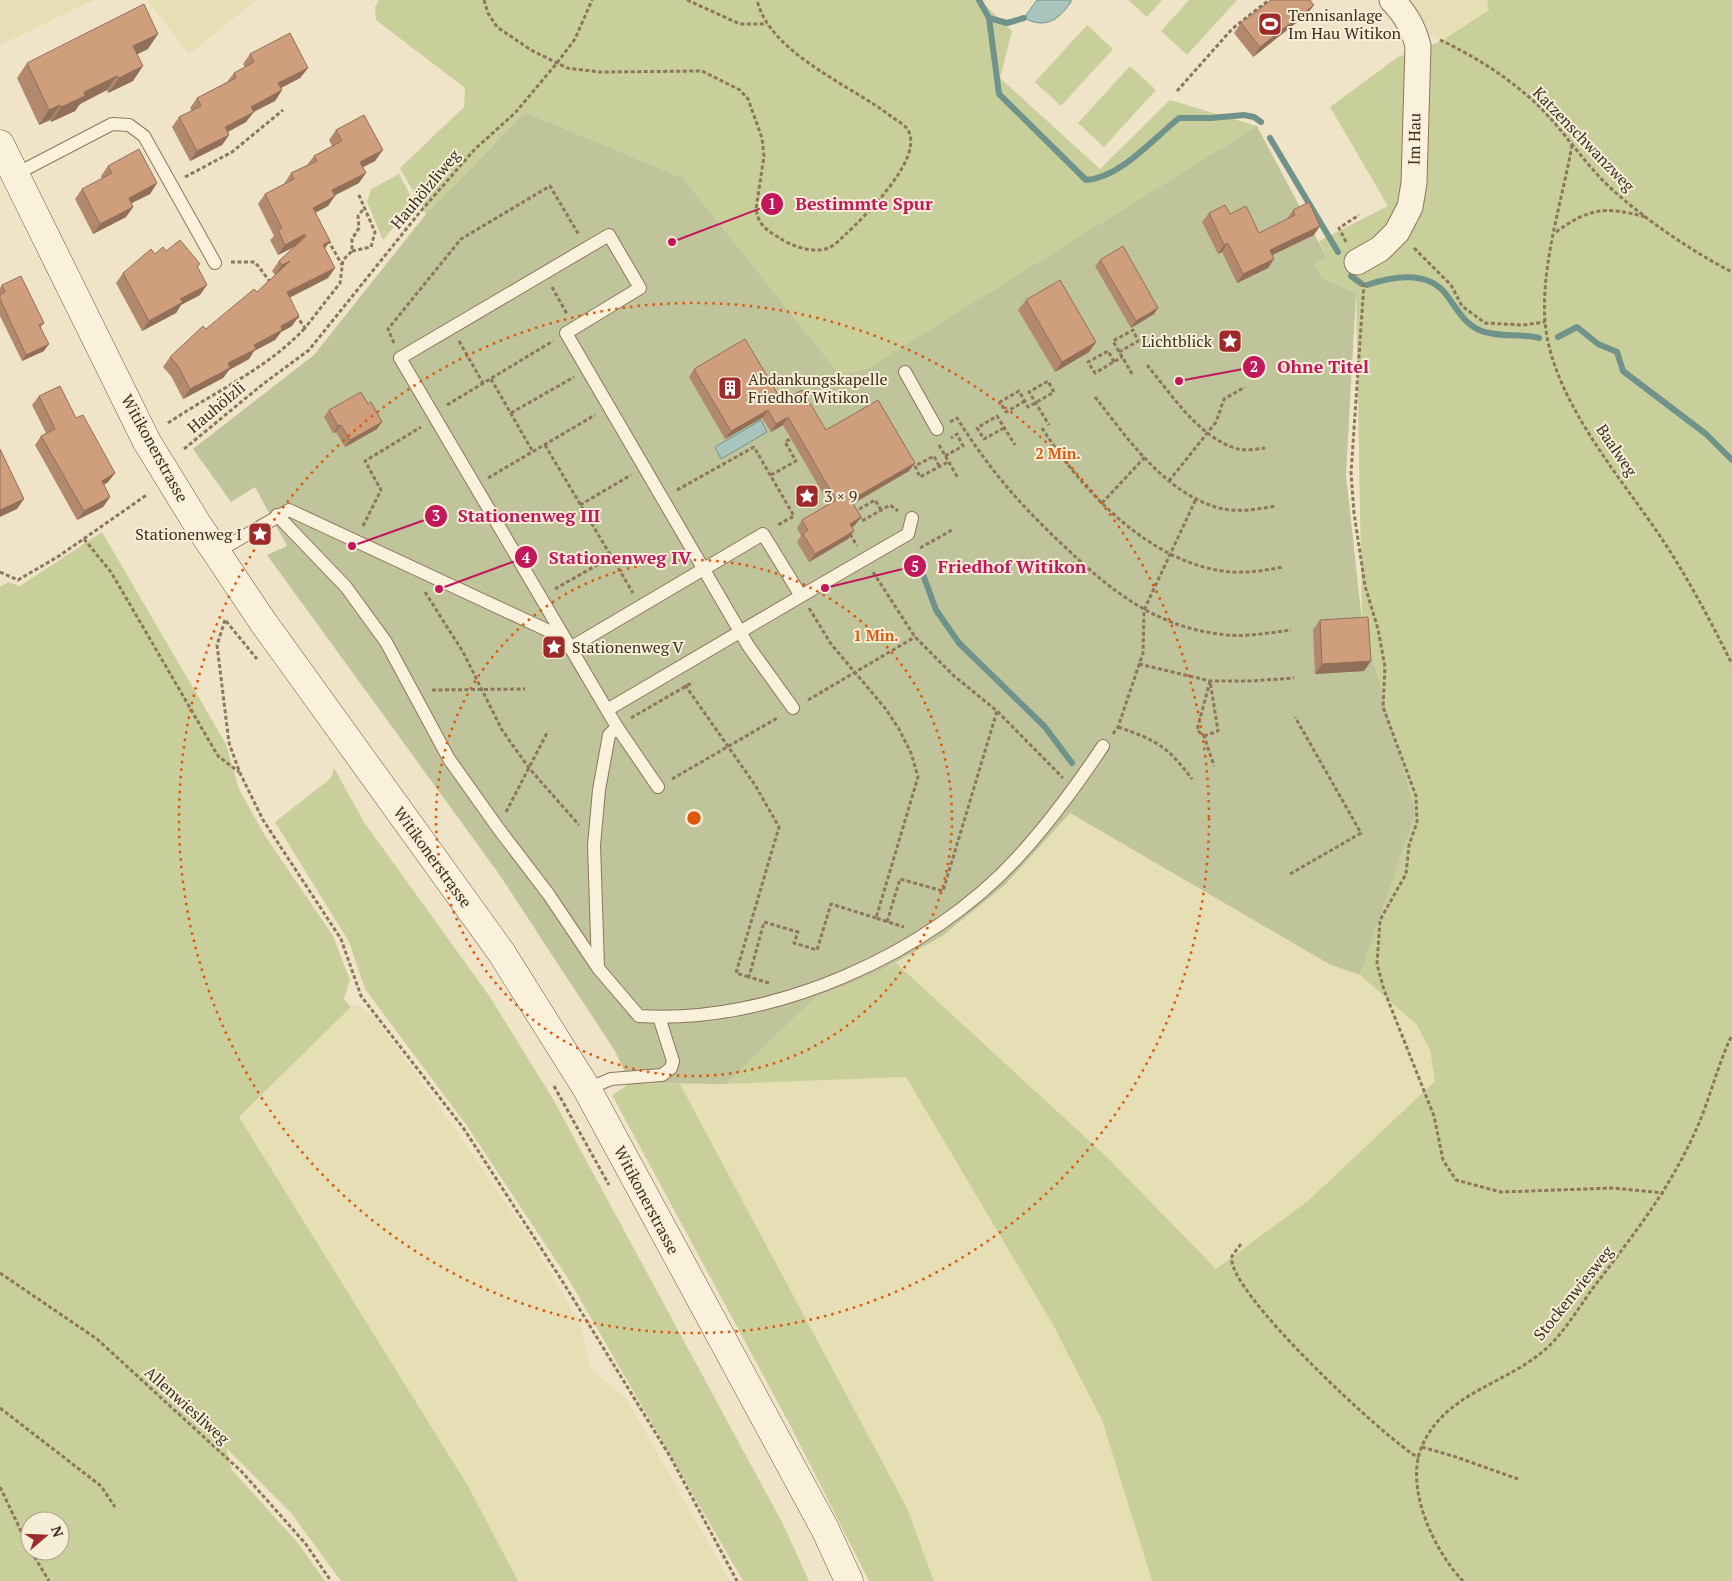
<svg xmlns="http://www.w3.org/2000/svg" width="1732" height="1581" font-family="'PT Serif',serif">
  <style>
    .farmland { fill: #e6deb5 }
    .green { fill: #c9cf9b; fill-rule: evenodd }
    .cemetery { fill: #bfc49a }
    .water { fill: #a9c4bc; stroke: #6f938a }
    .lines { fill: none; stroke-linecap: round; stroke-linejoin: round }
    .stream { stroke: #6f938a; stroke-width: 6 }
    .service-casing { stroke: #8d765c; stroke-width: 14 }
    .minor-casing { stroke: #8d765c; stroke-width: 27 }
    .secondary-casing { stroke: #6f573f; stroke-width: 29 }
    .path { stroke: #8d765c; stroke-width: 3; stroke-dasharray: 4 2.5; stroke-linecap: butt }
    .service { stroke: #faf1dc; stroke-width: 12 }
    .minor { stroke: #faf1dc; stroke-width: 25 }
    .secondary { stroke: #faf1dc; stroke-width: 28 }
    .wall { fill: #b2896c }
    .shaded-wall { fill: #916f58 }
    .building { fill: #cf9f7d; stroke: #916f58 }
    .ring { fill: none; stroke: #df570d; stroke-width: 2.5; stroke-dasharray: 2.5 5 }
    .labels { text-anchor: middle; stroke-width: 4; stroke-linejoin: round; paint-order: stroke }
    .poi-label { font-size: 16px; fill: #3d2e20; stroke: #f7eed8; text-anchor: start }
    .street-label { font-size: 16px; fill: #3d2e20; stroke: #f7eed8 }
    .centre { fill: #df570d; stroke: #f7eed8; stroke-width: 2.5 }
    .ring-label { font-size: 15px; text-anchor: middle; font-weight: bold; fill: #df570d; stroke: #f7eed8; stroke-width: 4; stroke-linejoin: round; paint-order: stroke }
    .leader { fill: none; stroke: #c2185b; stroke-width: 2 }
    .callout-dot { fill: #c2185b; stroke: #f7eed8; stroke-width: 2 }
    .mark-label { font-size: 15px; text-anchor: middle; font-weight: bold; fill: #fff }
    .callout-label { font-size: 18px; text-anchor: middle; font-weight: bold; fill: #c2185b; stroke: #f7eed8; stroke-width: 4; stroke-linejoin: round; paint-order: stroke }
  </style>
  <rect width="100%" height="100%" fill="#f0e4c8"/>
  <!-- farmland -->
  <g class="farmland">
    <polygon points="0,0 94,0 0,45"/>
    <polygon points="147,0 256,0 189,54"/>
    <polygon points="1392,0 1487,0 1490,10 1442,41 1414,30"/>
    <polygon points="1070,813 1329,964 1360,975 1417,1025 1430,1050 1436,1080 1308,1201 1216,1269 1109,1159 896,963 942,936 1005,885"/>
    <polygon points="359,1005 376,1019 453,1126 529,1237 580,1322 590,1368 607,1383 625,1396 730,1581 518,1581 468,1486 239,1117 351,1007"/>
    <polygon points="906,1077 1052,1323 1102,1420 1152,1581 934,1581 907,1508 680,1084 726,1084"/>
  </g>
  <!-- green -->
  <g class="green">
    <polygon points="379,0 980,0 1012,31 1000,78 1100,169 1170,100 1257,126 867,370 840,375 683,178 525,112 426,214 400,168 464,107 465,88 376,20 375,7"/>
    <polygon points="1128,0 1162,0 1147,17"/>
    <polygon points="1189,0 1237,0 1187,55 1161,31"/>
    <polygon points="1487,0 1732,0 1732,1581 1152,1581 1102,1420 1052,1323 906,1077 726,1084 815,998 877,973 896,963 1109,1159 1216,1269 1308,1201 1435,1081 1430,1050 1417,1025 1360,975 1416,813 1362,621 1356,293 1322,278 1315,264 1327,258 1319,241 1388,206 1330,107 1398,57 1442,41 1489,10"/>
    <polygon points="1087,25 1113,49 1061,106 1035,82"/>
    <polygon points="1130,66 1156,90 1104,147 1078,123"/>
    <polygon points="399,174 414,202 383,240 367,202 371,189"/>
    <path d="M102 532 226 744 239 789 264 834 333 936 350 980 344 999 351 1007 239 1117 468 1486 518 1581H341L291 1513 226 1448 232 1470 298 1543 325 1581H0V587L8 582 20 586ZM30 1521H60V1551H30Z"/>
    <polygon points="334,768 364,822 490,997 553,1099 783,1524 809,1581 743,1581 569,1280 467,1126 365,989 349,942 275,822 331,778"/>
    <polygon points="630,1083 680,1084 907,1508 934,1581 869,1581 790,1425 612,1095"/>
  </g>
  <!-- cemetery -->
  <polygon class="cemetery" points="525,112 683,178 840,375 867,369 1257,126 1327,258 1315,264 1322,278 1356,293 1346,475 1362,621 1416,813 1360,975 1329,964 1070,813 1005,885 942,936 877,973 815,998 726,1084 630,1083 615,1051 499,874 267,555 287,546 255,487 231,502 193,449 314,355 426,214"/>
  <!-- water -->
  <g class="water">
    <path d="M1037 0H1071V2C1058 21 1045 29 1024 18Z"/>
    <polygon points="761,420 767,432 721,459 715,447"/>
  </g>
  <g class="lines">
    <!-- stream -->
    <g class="stream">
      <path d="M979 0 989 18 999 94 1086 180C1120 178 1153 139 1179 118H1211L1244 115 1254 117 1261 122"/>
      <polyline points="989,18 1007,23 1024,18"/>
      <polyline points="1270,138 1338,252"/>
      <polyline points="1351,276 1362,284"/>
      <path d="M1367 285C1394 276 1430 270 1448 297 1457 309 1464 323 1479 330 1497 338 1520 333 1539 338"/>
      <polyline points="1558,337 1577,327 1598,344 1617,352 1623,371 1706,434 1732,460"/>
      <polyline points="921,569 936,610 959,643 1045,727 1072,763"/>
    </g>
    <!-- service casing -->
    <g class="service-casing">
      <g id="service">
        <polyline points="16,174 112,124 129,125 144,136 215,263"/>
        <polyline points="905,372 937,429"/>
        <path d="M277 515 346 587 386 642 449 759 498 828 549 895 598 968 639 1016C771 1025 930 954 1018 857 1050 822 1077 785 1103 746"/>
        <polyline points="217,552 289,510 564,638"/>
        <polyline points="570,648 763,534 801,596 908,534 912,518"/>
        <polyline points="607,710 801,596"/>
        <polyline points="658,787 617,727 400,358 609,235 640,288 566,333 749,647 793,708"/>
        <polyline points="598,967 594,845 599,790 609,735 617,727"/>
        <polyline points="587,1089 611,1079 662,1075 671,1068 673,1061 659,1017"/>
      </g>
    </g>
    <!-- minor casing -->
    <g class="minor-casing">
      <path id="minor" d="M1357 262 1380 249 1397 232 1410 207 1414 183 1418 46C1413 27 1406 15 1392 0"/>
    </g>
    <!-- secondary casing -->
    <g class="secondary-casing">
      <polyline id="secondary" points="0,144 147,442 198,525 263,622 501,952 587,1089 825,1529 849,1581"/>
    </g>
    <!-- path -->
    <g class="path">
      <path d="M484 0 488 13 497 27 531 50 567 68 599 72 702 71 740 90 748 99 762 138 764 156 756 209C758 224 766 230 778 237 791 246 813 254 828 248 835 246 841 238 846 234 865 216 918 164 910 135 908 126 899 122 892 117 851 85 770 54 757 0"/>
      <polyline points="687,0 740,24 767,24"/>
      <path d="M1440 40C1479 58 1522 86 1551 119 1572 143 1591 171 1616 193 1649 222 1693 252 1732 272"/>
      <polyline points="1177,91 1232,29 1269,0"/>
      <path d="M1572 145C1562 202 1541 264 1545 321 1551 399 1621 477 1664 542 1689 580 1711 622 1732 664"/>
      <polyline points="185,177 232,152 283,110"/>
      <path d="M1556 232C1589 208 1606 206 1645 217"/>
      <polyline points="328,240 342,265"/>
      <polyline points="1346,242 1339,228 1359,215"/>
      <polyline points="1414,248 1451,285 1462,306 1485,323 1523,325 1545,322"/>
      <polyline points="352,251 371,247 375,232 358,193"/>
      <polyline points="231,262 255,262 271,283"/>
      <polyline points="1364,283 1351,473 1354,513 1365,586 1378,629 1385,667 1383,707 1416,796 1417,822 1409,845 1406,874 1380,920 1377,964 1384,990 1434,1116 1443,1160 1456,1180 1501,1192 1613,1188 1664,1193"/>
      <polyline points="552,287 567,314"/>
      <polyline points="296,315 305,328 340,283 343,260 352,251 352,239 359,228 358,216 365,207"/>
      <polyline points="459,341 483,383"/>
      <polyline points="394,343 388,329 461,239 550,186 579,235"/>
      <path d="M1119 352 1138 341 1133 330 1113 341C1119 352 1126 363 1132 374"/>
      <polyline points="1114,362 1108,351 1088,362 1095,373 1122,357"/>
      <path d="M1147 365C1172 395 1199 438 1238 449 1246 451 1257 449 1265 448"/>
      <polyline points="491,379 533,452"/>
      <path d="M1095 397C1128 439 1165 493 1219 508 1237 513 1258 509 1276 506"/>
      <polyline points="1025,401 1006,412 1000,402 1019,391 1028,407 1054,392 1048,381 1029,392 1049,425"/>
      <polyline points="447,405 553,341"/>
      <polyline points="511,413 574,377"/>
      <path d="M950 422 957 418C989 469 1020 505 1064 546 1109 589 1154 626 1219 634 1243 638 1268 633 1291 630"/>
      <path d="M168 423C214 392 267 369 305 328"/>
      <polyline points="1004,428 984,439 977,428 997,416 1015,445"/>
      <path d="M1042 428C1083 492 1151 565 1231 572 1249 573 1266 570 1284 567"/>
      <polyline points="545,445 633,593"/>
      <polyline points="939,445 958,478"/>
      <polyline points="184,449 263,384 309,350 420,212 475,149 515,113 557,63 575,39 592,0"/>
      <polyline points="945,456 963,446 957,434 951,438"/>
      <polyline points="939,466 934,456 915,466 920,477 948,462"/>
      <polyline points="771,475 796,461 785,442 792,438"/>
      <polyline points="488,478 595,415"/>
      <polyline points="1169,481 1216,422 1224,399 1245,387"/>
      <polyline points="677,490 754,447 794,516 776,526"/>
      <polyline points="1102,503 1145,457"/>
      <polyline points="580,505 631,475"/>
      <polyline points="881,510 875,500 856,511 862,521 890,505 898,511"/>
      <polyline points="363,526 381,490 365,461 421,427"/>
      <polyline points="850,534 857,546"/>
      <polyline points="84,539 111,572 218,756 239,772"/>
      <polyline points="920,548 952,530"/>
      <polyline points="0,572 18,580 59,556 148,494"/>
      <polyline points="873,572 915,637 953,675 997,711 1063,778"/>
      <polyline points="555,589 611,557"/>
      <polyline points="425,592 463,652 502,730 529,768 579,825"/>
      <polyline points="809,608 831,644 885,708 899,729 911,753 918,777 876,918 904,927"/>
      <polyline points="225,620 217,645 229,743 240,773 263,820 341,939 361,996 464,1129 561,1279 671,1458 737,1581"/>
      <polyline points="226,621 257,659"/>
      <polyline points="1139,664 1210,681 1250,681 1294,678"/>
      <polyline points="1210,681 1197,730 1204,736 1214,766"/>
      <polyline points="685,685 755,785 779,827 736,973 749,977"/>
      <polyline points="432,690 525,689"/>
      <polyline points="808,700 915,637"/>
      <polyline points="631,718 693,682"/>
      <path d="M1118 727C1158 741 1167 746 1192 779"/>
      <polyline points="1113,734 1118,727 1143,653 1144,610 1196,499"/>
      <polyline points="1204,736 1218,731 1210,681"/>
      <polyline points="672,779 779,717"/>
      <polyline points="506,812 548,731"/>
      <polyline points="1290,874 1361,833 1295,717"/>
      <polyline points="887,922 900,879 943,891 997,711"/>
      <polyline points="769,983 749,977 764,922 798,932 794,943 817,950 831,904 876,918"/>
      <polyline points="554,1086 609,1185"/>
      <path d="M1241 1244 1232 1256C1223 1288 1386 1440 1419 1458"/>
      <polyline points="0,1273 97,1339 242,1472 305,1543 331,1581"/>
      <polyline points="0,1408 101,1486 115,1507"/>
      <polyline points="1422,1447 1456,1457 1518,1479"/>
      <polyline points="0,1487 30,1550"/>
      <polyline points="31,1551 49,1581"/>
      <path d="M1463 1581C1434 1551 1404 1487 1422 1446 1447 1389 1513 1384 1553 1342 1568 1326 1580 1306 1593 1288 1634 1234 1668 1192 1696 1130 1710 1099 1717 1066 1732 1035"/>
    </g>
    <!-- service -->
    <use href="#service" class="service"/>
    <!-- minor -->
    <use href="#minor" class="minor"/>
    <!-- secondary -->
    <use href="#secondary" class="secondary"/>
  </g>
  <!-- wall -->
  <g class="wall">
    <polygon points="1314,5 1306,15 1253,57 1234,33 1241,23"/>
    <polygon points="148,49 137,54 133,81 108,93 107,90 80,104 75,111 51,122 50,120 39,125 17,78 27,63"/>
    <polygon points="250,54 308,68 300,78 281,88 282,90 275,101 253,112 246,122 228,132 229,135 222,145 190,161 172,127 179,117 192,111 190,108 197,98 227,82 234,73 245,68 243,64"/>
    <polygon points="336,130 375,161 363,167 359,183 334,196 328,206 315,213 330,241 325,248 335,268 328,278 289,298 292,326 281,332 275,340 254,351 249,359 229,370 223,378 183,399 171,376 163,367 170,357 206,329 257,292 275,275 272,271 279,261 295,246 278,255 270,240 274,236 258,204 265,194 284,184 291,173 307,165 314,156 332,146 329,140"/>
    <polygon points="108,166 157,183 150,194 131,203 133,207 126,217 93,234 75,199 82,189 102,179 101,176"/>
    <polygon points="1293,210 1314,235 1272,255 1274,259 1268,268 1237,283 1222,252 1218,254 1202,222 1209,213 1230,214 1259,233 1287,219"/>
    <polygon points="166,251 198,267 200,295 181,305 176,313 142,331 116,283 123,273 155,254"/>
    <polygon points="1100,260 1154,314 1131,328 1095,266"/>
    <polygon points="2,285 44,323 41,327 44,351 22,361 0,316 0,288"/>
    <polygon points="1026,300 1096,342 1089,352 1055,372 1018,310"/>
    <polygon points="694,369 782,401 826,430 909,471 853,504 861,517 855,525 852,528 848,539 809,562 797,542 801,536 797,528 802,520 829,504 783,425 771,432 762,418 725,439 689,377"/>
    <polygon points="39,396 76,418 115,473 108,482 104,485 110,497 103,507 77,520 35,445 41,436 46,433 32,405"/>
    <polygon points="368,404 377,429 345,447 336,432 333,433 324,417 329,410"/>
    <polygon points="1320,620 1371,661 1364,671 1315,674 1313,630"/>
  </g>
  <!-- shaded-wall -->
  <g class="shaded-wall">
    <polygon points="1314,5 1306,15 1253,57 1260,47"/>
    <polygon points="158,34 148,49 123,61 133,46"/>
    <polygon points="143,66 133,81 108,93 119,78"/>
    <polygon points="308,68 300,78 271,93 278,83"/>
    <polygon points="117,76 107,90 80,104 75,111 51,122 61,107 84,92"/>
    <polygon points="282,90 275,101 244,117 251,107"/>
    <polygon points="60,105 50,120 39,125 49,110"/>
    <polygon points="254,112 246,122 218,137 225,127"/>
    <polygon points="229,135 222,145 190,161 197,151"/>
    <polygon points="383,150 375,161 353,172 360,162"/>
    <polygon points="366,173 359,183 325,200 332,190"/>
    <polygon points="157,183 150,194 122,208 129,198"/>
    <polygon points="335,196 328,206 305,218 313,208"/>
    <polygon points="133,207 126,217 93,234 100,224"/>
    <polygon points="1320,226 1314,235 1264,259 1270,250"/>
    <polygon points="305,234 298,245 278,255 285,245"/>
    <polygon points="330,241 323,251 323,245"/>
    <polygon points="1228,243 1222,252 1218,254 1224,245"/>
    <polygon points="1274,259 1268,268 1237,283 1243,274"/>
    <polygon points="290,261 275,275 282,265"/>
    <polygon points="335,268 328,278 279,303 287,292"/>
    <polygon points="207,285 200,295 181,305 176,313 142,331 149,321 180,299"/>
    <polygon points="1158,308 1154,314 1131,328 1136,321"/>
    <polygon points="299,316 292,326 281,332 275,340 254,351 249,359 229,370 223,378 183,399 190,389 228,363 281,326"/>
    <polygon points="1096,342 1089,352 1055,372 1062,362"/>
    <polygon points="49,344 44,351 22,361 26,355"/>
    <polygon points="768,410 762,418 725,439 731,431"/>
    <polygon points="788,417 783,425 771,432 776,424"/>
    <polygon points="382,422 377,429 345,447 350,440"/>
    <polygon points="341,425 336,432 333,433 338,426"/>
    <polygon points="915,463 909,471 845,508 851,500"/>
    <polygon points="115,473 108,482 95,490 102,481"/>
    <polygon points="110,497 103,507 77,520 84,511"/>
    <polygon points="24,499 17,509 0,517 0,510"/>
    <polygon points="861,517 855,525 844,532 850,524"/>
    <polygon points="854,531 848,539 809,562 815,554"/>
    <polygon points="1371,661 1364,671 1315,674 1322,664"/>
  </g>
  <!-- building -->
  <g class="building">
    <polygon points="1271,0 1310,0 1314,5 1260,47 1241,23"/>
    <polygon points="144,4 158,34 133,46 143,66 119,78 117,76 84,92 85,96 61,107 60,105 49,110 27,63"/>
    <polygon points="290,33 308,68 278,83 282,90 251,107 254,112 225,127 229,135 197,151 179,117 201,106 197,98 236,78 234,73 254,62 250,54"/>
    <polygon points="364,115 383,150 360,162 366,173 332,190 335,196 313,208 330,241 323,245 335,268 287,292 299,316 281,326 282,330 254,345 256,349 228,363 230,368 190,389 178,366 170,357 203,326 206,329 254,289 257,292 290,261 282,265 279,261 306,236 305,234 285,245 278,230 282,228 265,194 294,179 291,173 317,161 314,156 342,141 336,130"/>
    <polygon points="139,149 157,183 129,198 133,207 100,224 82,189 112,173 108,166"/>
    <polygon points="1309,202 1320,226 1270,250 1274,259 1243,274 1228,243 1224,245 1209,213 1225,205 1230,214 1246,206 1259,233 1295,215 1293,210"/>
    <polygon points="180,240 200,264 197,266 207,285 180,299 183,302 149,321 123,273 151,249 155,254 163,247 166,251"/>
    <polygon points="1123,246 1158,308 1136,321 1100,260"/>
    <polygon points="21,276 44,323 39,325 49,344 26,355 0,299 0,295 5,292 2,285"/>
    <polygon points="1060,280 1096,342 1062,362 1026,300"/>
    <polygon points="745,339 782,401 802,390 826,430 878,400 915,463 851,500 861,517 850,524 854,531 815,554 803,534 808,530 802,520 836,500 788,417 776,424 768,410 731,431 694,369"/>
    <polygon points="60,386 76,418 83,415 115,473 102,481 110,497 84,511 41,436 55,429 39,396"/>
    <polygon points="361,392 368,404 371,402 382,422 350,440 341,425 338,426 329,410"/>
    <polygon points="0,449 24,499 0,510"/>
    <polygon points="1368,617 1371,661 1322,664 1320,620"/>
  </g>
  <!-- distance rings -->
  <g class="ring">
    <circle cx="694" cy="818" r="258"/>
    <circle cx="694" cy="818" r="515"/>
  </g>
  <!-- icons -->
  <defs>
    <g id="stadium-square" transform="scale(1.25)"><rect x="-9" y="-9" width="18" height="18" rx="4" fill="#9e2a2b" stroke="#f7eed8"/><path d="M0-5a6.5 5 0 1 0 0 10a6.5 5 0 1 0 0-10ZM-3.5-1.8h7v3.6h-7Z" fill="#fff"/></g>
    <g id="sight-square" transform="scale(1.25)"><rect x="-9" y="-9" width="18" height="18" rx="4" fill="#9e2a2b" stroke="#f7eed8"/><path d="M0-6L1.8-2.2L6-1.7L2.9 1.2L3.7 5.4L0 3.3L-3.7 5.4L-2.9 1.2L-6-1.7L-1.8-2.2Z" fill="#fff"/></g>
    <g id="building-square" transform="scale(1.25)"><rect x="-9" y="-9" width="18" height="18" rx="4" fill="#9e2a2b" stroke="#f7eed8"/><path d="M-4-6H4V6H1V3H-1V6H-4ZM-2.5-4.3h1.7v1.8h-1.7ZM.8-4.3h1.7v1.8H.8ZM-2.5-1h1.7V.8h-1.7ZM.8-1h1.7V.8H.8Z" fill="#fff"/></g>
  </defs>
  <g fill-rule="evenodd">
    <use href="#stadium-square" x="1270" y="24"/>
    <use href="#sight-square" x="1230" y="341"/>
    <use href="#building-square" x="730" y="388"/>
    <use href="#sight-square" x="807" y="496"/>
    <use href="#sight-square" x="260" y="534"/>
    <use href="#sight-square" x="554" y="647"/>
  </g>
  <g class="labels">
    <!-- poi labels -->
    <g class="poi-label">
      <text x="1288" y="21">Tennisanlage<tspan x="1288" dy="18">Im Hau Witikon</tspan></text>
      <text x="1212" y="347" text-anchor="end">Lichtblick</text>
      <text x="748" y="385">Abdankungskapelle<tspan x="748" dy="18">Friedhof Witikon</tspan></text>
      <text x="824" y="502">3 × 9</text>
      <text x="242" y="540" text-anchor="end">Stationenweg I</text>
      <text x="572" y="653">Stationenweg V</text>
    </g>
    <!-- street labels -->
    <g class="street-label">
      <text transform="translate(1414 139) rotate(-89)" y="6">Im Hau</text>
      <text transform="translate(1584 139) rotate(46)" y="6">Katzenschwanzweg</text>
      <text transform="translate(425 189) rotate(-50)" y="6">Hauhölzliweg</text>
      <text transform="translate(216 407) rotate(-40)" y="6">Hauhölzli</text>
      <text transform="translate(155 448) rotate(61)" y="6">Witikonerstrasse</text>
      <text transform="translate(1617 450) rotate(56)" y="6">Baalweg</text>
      <text transform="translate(433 857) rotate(54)" y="6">Witikonerstrasse</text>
      <text transform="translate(647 1200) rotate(62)" y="6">Witikonerstrasse</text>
      <text transform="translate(1573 1293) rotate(-51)" y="6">Stockenwiesweg</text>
      <text transform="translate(187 1405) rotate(42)" y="6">Allenwiesliweg</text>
    </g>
  </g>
  <circle cx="694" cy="818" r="8" class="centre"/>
  <g class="ring-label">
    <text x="1058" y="459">2 Min.</text>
    <text x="876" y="641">1 Min.</text>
  </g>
  <!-- callouts -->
  <path class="leader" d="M672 242L772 204M1179 381L1254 367M352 546L436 516M439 589L526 557M825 588L915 566"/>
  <g class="callout-dot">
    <circle cx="672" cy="242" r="5"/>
    <circle cx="1179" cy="381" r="5"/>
    <circle cx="352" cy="546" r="5"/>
    <circle cx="439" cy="589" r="5"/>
    <circle cx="825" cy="588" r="5"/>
    <circle cx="772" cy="204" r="12"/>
    <circle cx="1254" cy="367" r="12"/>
    <circle cx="436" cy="516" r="12"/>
    <circle cx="526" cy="557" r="12"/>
    <circle cx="915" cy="566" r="12"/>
  </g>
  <g class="mark-label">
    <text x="772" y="209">1</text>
    <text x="1254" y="372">2</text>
    <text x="436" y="521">3</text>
    <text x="526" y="563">4</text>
    <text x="915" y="572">5</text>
  </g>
  <g class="callout-label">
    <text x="864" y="210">Bestimmte Spur</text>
    <text x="1323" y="373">Ohne Titel</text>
    <text x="529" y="522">Stationenweg III</text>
    <text x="620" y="564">Stationenweg IV</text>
    <text x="1012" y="573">Friedhof Witikon</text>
  </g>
  <!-- north arrow -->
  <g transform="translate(45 1536) rotate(71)"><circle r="24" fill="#f7eed8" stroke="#ada18e"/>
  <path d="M0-4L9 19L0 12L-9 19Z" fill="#9e2a2b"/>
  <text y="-8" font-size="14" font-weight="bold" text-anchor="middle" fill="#3d2e20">N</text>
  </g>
</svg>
